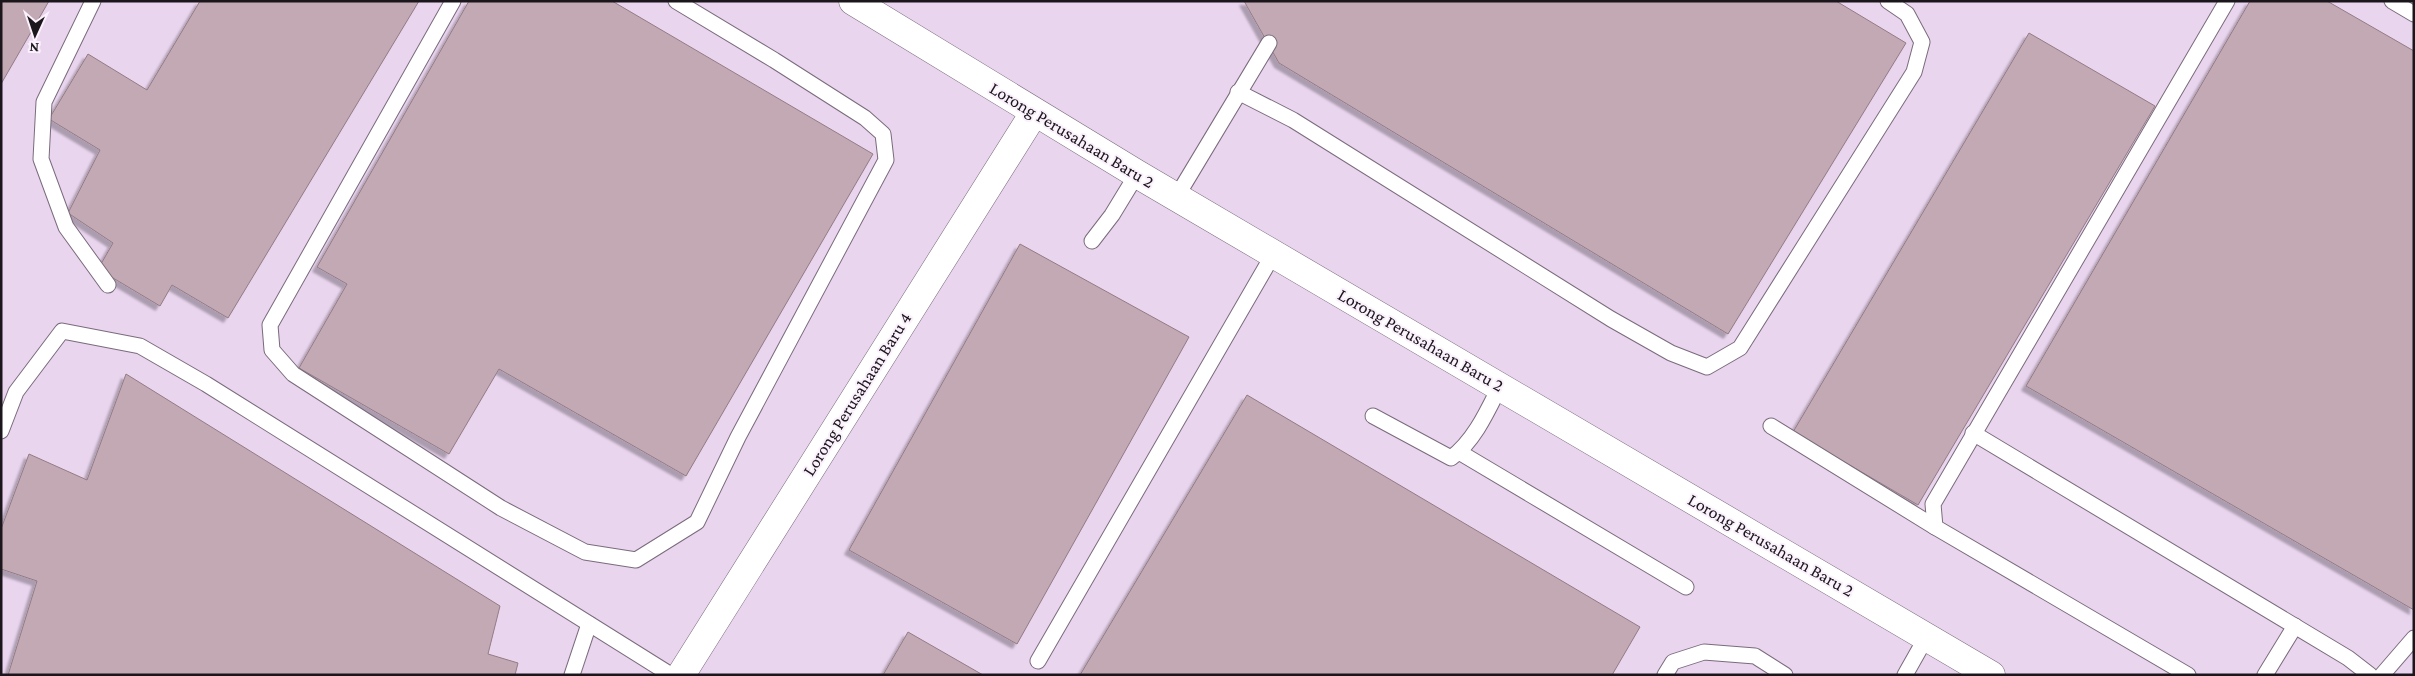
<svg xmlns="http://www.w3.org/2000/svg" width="2415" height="676" font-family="'Crimson Pro',serif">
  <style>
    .built { fill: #ead5ef }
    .building { fill: #c2a9b3; stroke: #937c85; filter: url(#shadow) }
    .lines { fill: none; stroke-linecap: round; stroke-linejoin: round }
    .lane-casing { stroke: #7a6b7c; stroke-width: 17 }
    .street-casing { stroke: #7a6b7c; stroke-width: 29 }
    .lane { stroke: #fff; stroke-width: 15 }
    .street { stroke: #fff; stroke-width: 28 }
    .labels { text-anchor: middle; stroke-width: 4; stroke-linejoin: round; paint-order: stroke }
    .street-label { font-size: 18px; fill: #1b161c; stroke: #fbf1fd }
  </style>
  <defs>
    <filter id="shadow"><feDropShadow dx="-4.5" dy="4.5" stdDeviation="1" flood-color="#0004"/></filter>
  </defs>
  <rect width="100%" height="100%" fill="#f2e2f5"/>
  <!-- built -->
  <rect class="built" x="1" y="1" width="2413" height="674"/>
  <!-- building -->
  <g class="building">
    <polygon points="1,1 49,1 1,84"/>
    <polygon points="200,1 419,1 228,318 172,285 160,306 98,269 113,243 68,213 100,150 49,119 88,54 147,90"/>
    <polygon points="469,1 612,1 873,154 686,476 499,369 449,454 299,368 347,284 317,267"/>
    <polygon points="1244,1 1836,1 1906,43 1728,334 1279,63"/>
    <polygon points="2250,1 2327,1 2414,51 2414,610 2026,386"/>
    <polygon points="2029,33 2155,106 1918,505 1793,432"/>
    <polygon points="1020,244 1189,337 1017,644 849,550"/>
    <polygon points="126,374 500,606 488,654 518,663 515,675 8,675 37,581 1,569 1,529 29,454 87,480"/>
    <polygon points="1247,395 1640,627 1612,675 1080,675"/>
    <polygon points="908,632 983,675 883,675"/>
  </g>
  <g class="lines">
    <!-- lane casing -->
    <g class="lane-casing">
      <g id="lane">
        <polyline points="93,1 44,102 41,159 66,227 108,285"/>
        <polyline points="453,1 270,325 272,350 293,374 501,508 585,552 636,560 697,522 738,437 886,160 883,134 865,118 774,60 676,1"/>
        <polyline points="2392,1 2414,14"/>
        <polyline points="1238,92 1293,120 1611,319 1671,353 1707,367 1740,348 1914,72 1922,42 1907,14 1888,1"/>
        <polyline points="1177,196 1269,43"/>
        <polyline points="1092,241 1112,215 1137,174"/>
        <path d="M1373 416 1451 458C1474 441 1487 412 1500 386"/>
        <polyline points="1771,426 1935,527"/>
        <polyline points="1,431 16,392 62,331 140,346 206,384 671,675"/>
        <polyline points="1973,433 2348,658 2370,675"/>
        <polyline points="1459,452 1686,587"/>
        <polyline points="1038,661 1274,253"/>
        <polyline points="572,675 589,624"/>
        <polyline points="1665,675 1673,662 1704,652 1755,656 1785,675"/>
        <polyline points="1905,675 1927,636"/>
        <polyline points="2188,675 1935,527 1933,504 2227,1"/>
        <polyline points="2265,675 2295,626"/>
        <polyline points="2382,675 2414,638"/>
      </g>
    </g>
    <!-- street casing -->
    <g class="street-casing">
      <g id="street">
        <polyline points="853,1 1137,174 1991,675"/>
        <polyline points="681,675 1034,113"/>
      </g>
    </g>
    <!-- lane -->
    <use href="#lane" class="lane"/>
    <!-- street -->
    <use href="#street" class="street"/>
  </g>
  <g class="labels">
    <!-- street labels -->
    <g class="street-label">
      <text transform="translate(1072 135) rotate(31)" y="6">Lorong Perusahaan Baru 2</text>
      <text transform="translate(1421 340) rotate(30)" y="6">Lorong Perusahaan Baru 2</text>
      <text transform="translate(857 394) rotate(-58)" y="6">Lorong Perusahaan Baru 4</text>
      <text transform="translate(1771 545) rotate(30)" y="6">Lorong Perusahaan Baru 2</text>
    </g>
  </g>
  <!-- border -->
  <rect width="2415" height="676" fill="none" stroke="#1b161c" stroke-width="5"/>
  <!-- north arrow -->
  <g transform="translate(35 35) rotate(183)" stroke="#fbf1fd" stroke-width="4" paint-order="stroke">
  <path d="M0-4L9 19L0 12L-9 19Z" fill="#1b161c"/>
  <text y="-8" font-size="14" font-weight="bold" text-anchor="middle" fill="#1b161c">N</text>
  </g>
</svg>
